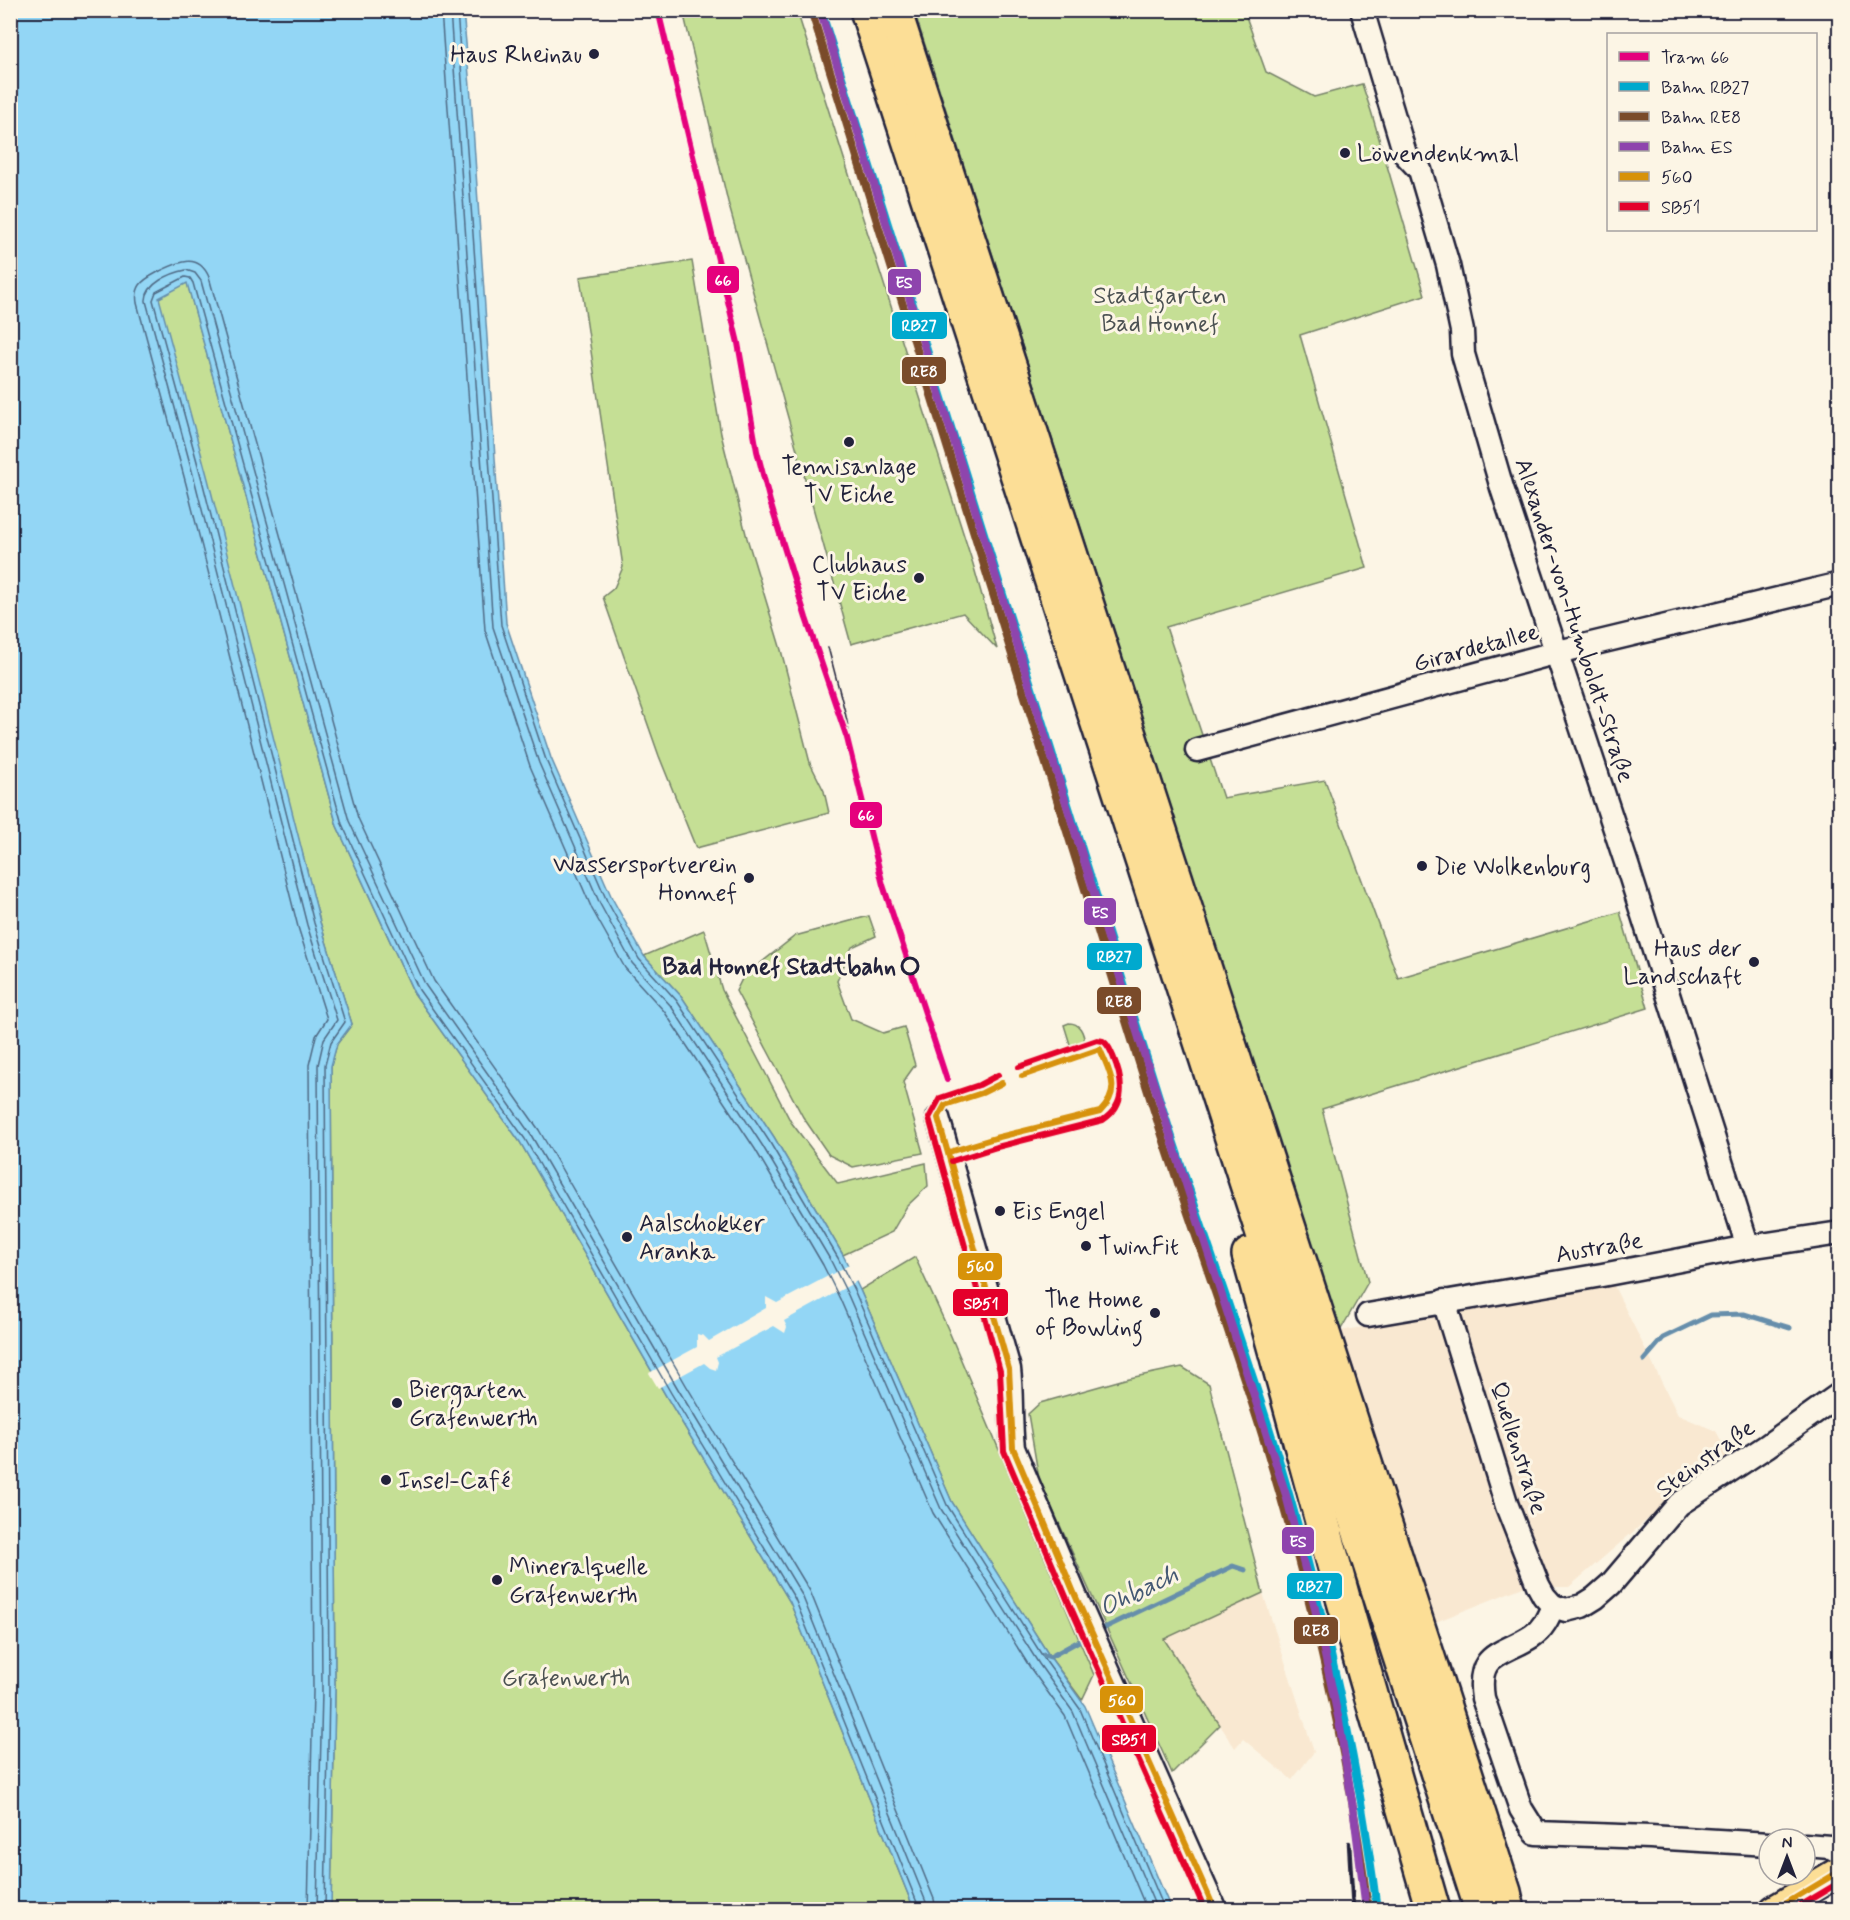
<svg xmlns="http://www.w3.org/2000/svg" width="1850" height="1920" font-family="Mynerve,sans-serif">
  <style>
    .built { fill: #f9e8d1 }
    .green { fill: #c5df95; stroke: #748068; stroke-width: 1.5 }
    .water { fill: #93d6f5; stroke: #668eab; stroke-width: 1.5 }
    .pier { fill: #fcf5e5 }
    .lines { fill: none; stroke-linecap: round; stroke-linejoin: round }
    .shore { stroke: #4f6a85; stroke-width: 1.5 }
    .stream { stroke: #668eab; stroke-width: 5 }
    .minor-casing { stroke: #22223b; stroke-width: 27 }
    .major-casing { stroke: #22223b; stroke-width: 33 }
    .highway-casing { stroke: #22223b; stroke-width: 38 }
    .minor { stroke: #fcf5e5; stroke-width: 22 }
    .major { stroke: #fcde96; stroke-width: 28 }
    .highway { stroke: #fcde96; stroke-width: 33 }
    .tram { stroke: #22223b; stroke-width: 1.5 }
    .rail { stroke: #22223b; stroke-width: 4.5 }
    .bus-1-casing { stroke: #fcf5e5; stroke-width: 10 }
    .bus-2-casing { stroke: #fcf5e5; stroke-width: 10 }
    .bus-1 { stroke: #d79209; stroke-width: 6 }
    .bus-2 { stroke: #e4002b; stroke-width: 6 }
    .rail-1-casing { stroke: #fcf5e5; stroke-width: 12 }
    .rail-2-casing { stroke: #fcf5e5; stroke-width: 12 }
    .rail-3-casing { stroke: #fcf5e5; stroke-width: 12 }
    .rail-1 { stroke: #00a9ce; stroke-width: 8 }
    .rail-2 { stroke: #7a4b2a; stroke-width: 8 }
    .rail-3 { stroke: #8e44ad; stroke-width: 8 }
    .tram-1-casing { stroke: #fcf5e5; stroke-width: 10 }
    .tram-1 { stroke: #e5007d; stroke-width: 6 }
    .poi-dot { fill: #22223b; stroke: #fcf5e5; stroke-width: 2 }
    .stop-dot { fill: #fcf5e5; stroke: #22223b; stroke-width: 3 }
    .labels { text-anchor: middle; stroke-width: 6; stroke-linejoin: round; paint-order: stroke }
    .poi-label { font-size: 24px; fill: #22223b; stroke: #fcf5e5; text-anchor: start }
    .park-label { font-size: 24px; fill: #4b5152; stroke: #fcf5e5 }
    .street-label { font-size: 24px; fill: #22223b; stroke: #fcf5e5 }
    .stop-label { font-size: 24px; font-weight: bold; fill: #22223b; stroke: #fcf5e5; text-anchor: end }
    .water-label { font-size: 26px; font-style: italic; fill: #445873; stroke: #fcf5e5 }
    .line-badge { stroke: #fcf5e5; stroke-width: 2 }
    .badge-label { font-size: 16px; text-anchor: middle; font-weight: bold; fill: #fff }
  </style>
  <rect width="100%" height="100%" fill="#fcf5e5"/>
  <filter id="ink" filterUnits="userSpaceOnUse"><feTurbulence type="fractalNoise" baseFrequency=".0167" numOctaves="2"/><feDisplacementMap in="SourceGraphic" scale="12" xChannelSelector="R" yChannelSelector="G"/><feConvolveMatrix kernelMatrix="1 2 1 2 8 2 1 2 1" color-interpolation-filters="sRGB"/></filter>
  <g filter="url(#ink)">
    <!-- built -->
    <g class="built">
      <polygon points="1613,1284 1678,1415 1716,1431 1730,1457 1670,1500 1569,1587 1523,1587 1433,1623 1340,1331"/>
      <polygon points="1263,1593 1314,1752 1292,1780 1243,1739 1235,1748 1164,1639"/>
    </g>
    <!-- green -->
    <g class="green">
      <polygon points="683,11 797,11 973,564 997,649 963,613 851,644 728,202"/>
      <polygon points="914,11 1244,11 1266,72 1314,97 1362,84 1371,111 1425,295 1300,335 1367,568 1166,627 1223,798 1325,780 1398,978 1620,912 1648,1008 1322,1109 1368,1282 1340,1331"/>
      <polygon points="692,261 721,434 747,538 781,650 810,763 824,791 829,813 696,848 659,756 603,597 614,588 623,567 580,277"/>
      <polygon points="187,282 337,826 414,993 520,1142 666,1396 790,1602 914,1909 331,1909 335,1691 331,1065 337,1044 352,1024 320,922 158,297"/>
      <polygon points="869,916 876,936 852,947 837,981 851,1019 883,1033 904,1027 915,1065 903,1082 923,1153 853,1167 829,1155 803,1117 736,991 743,977 795,936"/>
      <polygon points="704,930 722,990 767,1076 791,1122 838,1184 926,1163 928,1186 907,1206 892,1232 843,1255 774,1137 682,997 644,956"/>
      <path d="M1069 1023C1080 1023 1083 1032 1085 1042L1081 1050 1073 1054 1064 1025Z"/>
      <polygon points="915,1257 948,1329 1094,1675 1082,1700 1050,1657 952,1502 860,1290"/>
      <polygon points="1182,1367 1209,1384 1263,1593 1164,1639 1220,1725 1172,1773 1039,1479 1028,1414 1040,1403 1125,1379"/>
    </g>
    <!-- water -->
    <polygon class="water" points="11,11 463,11 471,97 506,623 551,758 612,898 644,956 682,997 774,1137 843,1255 860,1290 952,1502 1050,1657 1085,1706 1171,1909 914,1909 790,1602 666,1396 520,1142 414,993 337,826 187,283 159,298 208,479 320,922 352,1024 337,1044 331,1066 335,1691 331,1909 11,1910"/>
    <!-- pier -->
    <polygon class="pier" points="851,1264 859,1280 784,1321 787,1327 785,1333 774,1326 716,1357 718,1362 716,1370 710,1368 704,1363 658,1388 649,1373 697,1347 697,1334 704,1336 709,1341 766,1308 766,1297 777,1303"/>
    <g class="lines">
      <!-- shore -->
      <g class="shore">
        <polyline points="441,10 485,630 530,766 592,909 625,968 664,1011 755,1149 823,1265 840,1299 933,1513 1031,1669 1065,1716 1147,1910"/>
        <polyline points="450,10 493,627 539,763 600,904 632,963 671,1006 762,1145 831,1261 848,1295 941,1509 1039,1664 1073,1712 1157,1910"/>
        <polyline points="457,10 501,625 546,760 607,901 639,959 677,1001 769,1141 838,1258 855,1292 947,1505 1045,1660 1080,1709 1165,1910"/>
        <path d="M308 1910 313 1691 309 1065 316 1036 327 1019 298 927 186 484 137 303C136 297 136 291 140 285 145 278 153 275 160 271 179 262 198 252 209 277L358 818 434 981 539 1130 686 1385 810 1591 934 1899 936 1910"/>
        <path d="M317 1910 322 1691 318 1065 324 1039 337 1020 307 925 195 482 146 301C145 284 171 273 186 270L195 273 201 281 349 821 426 986 531 1135 678 1389 802 1595 926 1902 927 1910"/>
        <polyline points="325,1910 329,1691 325,1065 331,1042 345,1022 314,923 202,480 153,300 156,292 185,277 190,278 193,283 342,824 419,990 525,1139 671,1393 795,1599 920,1910"/>
      </g>
      <!-- stream -->
      <g class="stream">
        <polyline points="1644,1360 1663,1338 1711,1315 1744,1314 1790,1328"/>
        <polyline points="1096,1632 1233,1566 1245,1570"/>
        <polyline points="1044,1655 1050,1657 1088,1636"/>
      </g>
      <!-- minor casing -->
      <g class="minor-casing">
        <g id="minor">
          <polyline points="1362,10 1405,154 1420,170 1448,265 1462,331 1463,354 1502,488 1627,865 1748,1247"/>
          <polyline points="1197,750 1558,652 1840,584"/>
          <path d="M938 1118 1009 1369C1012 1395 1010 1421 1013 1448L1075 1595 1215 1910"/>
          <polyline points="1444,1301 1507,1506 1538,1585 1544,1596 1553,1606"/>
          <polyline points="1368,1315 1602,1275 1748,1247 1840,1233"/>
          <path d="M1553 1606C1548 1618 1543 1629 1532 1636 1501 1656 1476 1652 1483 1698L1521 1809 1536 1833 1650 1837 1769 1844"/>
          <polyline points="1553,1606 1566,1610 1582,1606 1595,1598 1611,1584 1679,1504 1767,1446 1840,1394"/>
          <polyline points="1805,1845 1830,1847 1840,1852"/>
        </g>
      </g>
      <!-- major casing -->
      <g class="major-casing">
        <polyline id="major" points="1774,1910 1840,1871"/>
      </g>
      <!-- highway casing -->
      <g class="highway-casing">
        <g id="highway">
          <polyline points="867,10 1482,1910"/>
          <polyline points="894,10 1504,1892 1508,1910"/>
          <polyline points="1249,1255 1343,1598 1433,1910"/>
        </g>
      </g>
      <!-- minor -->
      <use href="#minor" class="minor"/>
      <!-- major -->
      <use href="#major" class="major"/>
      <!-- highway -->
      <use href="#highway" class="highway"/>
      <!-- tram -->
      <polyline class="tram" points="828,647 845,712 862,794"/>
      <!-- rail -->
      <polyline class="rail" points="1349,1843 1353,1910"/>
      <!-- bus-1 casing -->
      <g class="bus-1-casing">
        <g id="bus-1">
          <polyline points="1002,1083 982,1093 945,1105 938,1118 1009,1369 1013,1448 1075,1595 1215,1910"/>
          <path d="M949 1152 995 1138 1100 1112C1122 1090 1110 1074 1100 1049L1022 1076"/>
          <polyline points="1775,1910 1840,1871"/>
        </g>
      </g>
      <!-- bus-2 casing -->
      <g class="bus-2-casing">
        <g id="bus-2">
          <polyline points="998,1075 979,1085 940,1098 929,1118 1000,1371 1004,1451 1067,1599 1205,1910"/>
          <path d="M952 1161 997 1147 1103 1120C1127 1104 1123 1080 1113 1056 1110 1050 1109 1045 1103 1041L1097 1040 1019 1067"/>
          <polyline points="1793,1910 1840,1882"/>
        </g>
      </g>
      <!-- bus-1 -->
      <use href="#bus-1" class="bus-1"/>
      <!-- bus-2 -->
      <use href="#bus-2" class="bus-2"/>
      <!-- rail-1 casing -->
      <g class="rail-1-casing">
        <path id="rail-1" d="M821 10C935 371 1043 734 1158 1094 1196 1214 1240 1332 1277 1453 1322 1603 1358 1754 1377 1910"/>
      </g>
      <!-- rail-2 casing -->
      <g class="rail-2-casing">
        <path id="rail-2" d="M812 13C926 373 1035 735 1149 1095 1187 1215 1231 1333 1268 1454 1313 1603 1349 1754 1368 1910"/>
      </g>
      <!-- rail-3 casing -->
      <g class="rail-3-casing">
        <polyline id="rail-3" points="820,10 1139,1038 1286,1495 1314,1604 1339,1721 1354,1814 1366,1909"/>
      </g>
      <!-- rail-1 -->
      <use href="#rail-1" class="rail-1"/>
      <!-- rail-2 -->
      <use href="#rail-2" class="rail-2"/>
      <!-- rail-3 -->
      <use href="#rail-3" class="rail-3"/>
      <!-- tram-1 casing -->
      <g class="tram-1-casing">
        <polyline id="tram-1" points="658,10 738,343 757,451 770,502 806,618 847,738 883,885 947,1080"/>
      </g>
      <!-- tram-1 -->
      <use href="#tram-1" class="tram-1"/>
    </g>
  </g>
  <!-- markers -->
  <g class="poi-dot">
    <circle cx="594" cy="54" r="6"/>
    <circle cx="1345" cy="153" r="6"/>
    <circle cx="849" cy="442" r="6"/>
    <circle cx="919" cy="578" r="6"/>
    <circle cx="1422" cy="866" r="6"/>
    <circle cx="749" cy="878" r="6"/>
    <circle cx="1754" cy="962" r="6"/>
    <circle cx="1000" cy="1211" r="6"/>
    <circle cx="627" cy="1237" r="6"/>
    <circle cx="1086" cy="1246" r="6"/>
    <circle cx="1155" cy="1313" r="6"/>
    <circle cx="397" cy="1403" r="6"/>
    <circle cx="386" cy="1480" r="6"/>
    <circle cx="497" cy="1580" r="6"/>
  </g>
  <circle class="stop-dot" cx="910" cy="966" r="8"/>
  <g class="labels">
    <!-- poi labels -->
    <g class="poi-label">
      <text x="582" y="62" text-anchor="end">Haus Rheinau</text>
      <text x="1357" y="161">Löwendenkmal</text>
      <text x="849" y="474" text-anchor="middle">Tennisanlage<tspan x="849" dy="28">TV Eiche</tspan></text>
      <text x="907" y="572" text-anchor="end">Clubhaus<tspan x="907" dy="28">TV Eiche</tspan></text>
      <text x="737" y="872" text-anchor="end">Wassersportverein<tspan x="737" dy="28">Honnef</tspan></text>
      <text x="1434" y="874">Die Wolkenburg</text>
      <text x="1742" y="956" text-anchor="end">Haus der<tspan x="1742" dy="28">Landschaft</tspan></text>
      <text x="1012" y="1219">Eis Engel</text>
      <text x="639" y="1231">Aalschokker<tspan x="639" dy="28">Aranka</tspan></text>
      <text x="1098" y="1254">TwinFit</text>
      <text x="1143" y="1307" text-anchor="end">The Home<tspan x="1143" dy="28">of Bowling</tspan></text>
      <text x="409" y="1397">Biergarten<tspan x="409" dy="28">Grafenwerth</tspan></text>
      <text x="398" y="1488">Insel-Café</text>
      <text x="509" y="1574">Mineralquelle<tspan x="509" dy="28">Grafenwerth</tspan></text>
    </g>
    <!-- park labels -->
    <g class="park-label">
      <text x="1160" y="303">Stadtgarten<tspan x="1160" dy="28">Bad Honnef</tspan></text>
      <text x="566" y="1685">Grafenwerth</text>
    </g>
    <!-- street labels -->
    <g class="street-label">
      <text transform="translate(1575 620) rotate(72)" y="8">Alexander-von-Humboldt-Straße</text>
      <text transform="translate(1476 647) rotate(-15)" y="8">Girardetallee</text>
      <text transform="translate(1599 1247) rotate(-10)" y="8">Austraße</text>
      <text transform="translate(1519 1448) rotate(72)" y="8">Quellenstraße</text>
      <text transform="translate(1705 1458) rotate(-36)" y="8">Steinstraße</text>
    </g>
    <!-- stop labels -->
    <g class="stop-label">
      <text x="896" y="974">Bad Honnef Stadtbahn</text>
    </g>
    <!-- water labels -->
    <g class="water-label">
      <text transform="translate(1138 1590) rotate(-26)" y="9">Ohbach</text>
    </g>
  </g>
  <g class="line-badge">
    <rect x="706" y="265" width="34" height="29" rx="6" fill="#e5007d"/>
    <rect x="887" y="268" width="35" height="28" rx="6" fill="#8e44ad"/>
    <rect x="891" y="311" width="57" height="29" rx="6" fill="#00a9ce"/>
    <rect x="901" y="356" width="46" height="29" rx="6" fill="#7a4b2a"/>
    <rect x="849" y="801" width="34" height="28" rx="6" fill="#e5007d"/>
    <rect x="1083" y="897" width="34" height="29" rx="6" fill="#8e44ad"/>
    <rect x="1086" y="942" width="57" height="29" rx="6" fill="#00a9ce"/>
    <rect x="1096" y="986" width="46" height="29" rx="6" fill="#7a4b2a"/>
    <rect x="957" y="1252" width="46" height="29" rx="6" fill="#d79209"/>
    <rect x="952" y="1288" width="57" height="29" rx="6" fill="#e4002b"/>
    <rect x="1281" y="1526" width="34" height="29" rx="6" fill="#8e44ad"/>
    <rect x="1286" y="1572" width="57" height="28" rx="6" fill="#00a9ce"/>
    <rect x="1293" y="1616" width="46" height="29" rx="6" fill="#7a4b2a"/>
    <rect x="1099" y="1685" width="45" height="29" rx="6" fill="#d79209"/>
    <rect x="1101" y="1724" width="56" height="29" rx="6" fill="#e4002b"/>
  </g>
  <g class="badge-label">
    <text x="723" y="286">66</text>
    <text x="904" y="288">ES</text>
    <text x="919" y="331">RB27</text>
    <text x="924" y="377">RE8</text>
    <text x="866" y="821">66</text>
    <text x="1100" y="918">ES</text>
    <text x="1114" y="962">RB27</text>
    <text x="1119" y="1007">RE8</text>
    <text x="980" y="1272">560</text>
    <text x="981" y="1309">SB51</text>
    <text x="1298" y="1547">ES</text>
    <text x="1314" y="1592">RB27</text>
    <text x="1316" y="1636">RE8</text>
    <text x="1122" y="1706">560</text>
    <text x="1129" y="1745">SB51</text>
  </g>
  <!-- margin -->
  <rect width="1850" height="1920" fill="none" stroke="#fcf5e5" stroke-width="36"/>
  <rect x="18" y="18" width="1814" height="1884" fill="none" stroke="#22223b" stroke-width="2" filter="url(#ink)"/>
  <!-- legend -->
  <rect x="1607" y="33" width="210" height="198" fill="#fcf5e5" stroke="#a5a1a1" stroke-width="1.5"/>
  <rect x="1619" y="52" width="30" height="9" fill="#e5007d" stroke="#a5a1a1" stroke-width="1.5"/>
  <text x="1661" y="63" font-size="18" fill="#22223b">Tram 66</text>
  <rect x="1619" y="82" width="30" height="9" fill="#00a9ce" stroke="#a5a1a1" stroke-width="1.5"/>
  <text x="1661" y="93" font-size="18" fill="#22223b">Bahn RB27</text>
  <rect x="1619" y="112" width="30" height="9" fill="#7a4b2a" stroke="#a5a1a1" stroke-width="1.5"/>
  <text x="1661" y="123" font-size="18" fill="#22223b">Bahn RE8</text>
  <rect x="1619" y="142" width="30" height="9" fill="#8e44ad" stroke="#a5a1a1" stroke-width="1.5"/>
  <text x="1661" y="153" font-size="18" fill="#22223b">Bahn ES</text>
  <rect x="1619" y="172" width="30" height="9" fill="#d79209" stroke="#a5a1a1" stroke-width="1.5"/>
  <text x="1661" y="183" font-size="18" fill="#22223b">560</text>
  <rect x="1619" y="202" width="30" height="9" fill="#e4002b" stroke="#a5a1a1" stroke-width="1.5"/>
  <text x="1661" y="213" font-size="18" fill="#22223b">SB51</text>
  <!-- north arrow -->
  <g transform="translate(1787 1857)"><circle r="28" fill="#fcf5e5" stroke="#a5a1a1" stroke-width="1.5"/>
  <path d="M0-4.5L10 22L0 15L-10 22Z" fill="#22223b"/>
  <text y="-9" font-size="16" font-weight="bold" text-anchor="middle" fill="#22223b">N</text>
  </g>
</svg>
